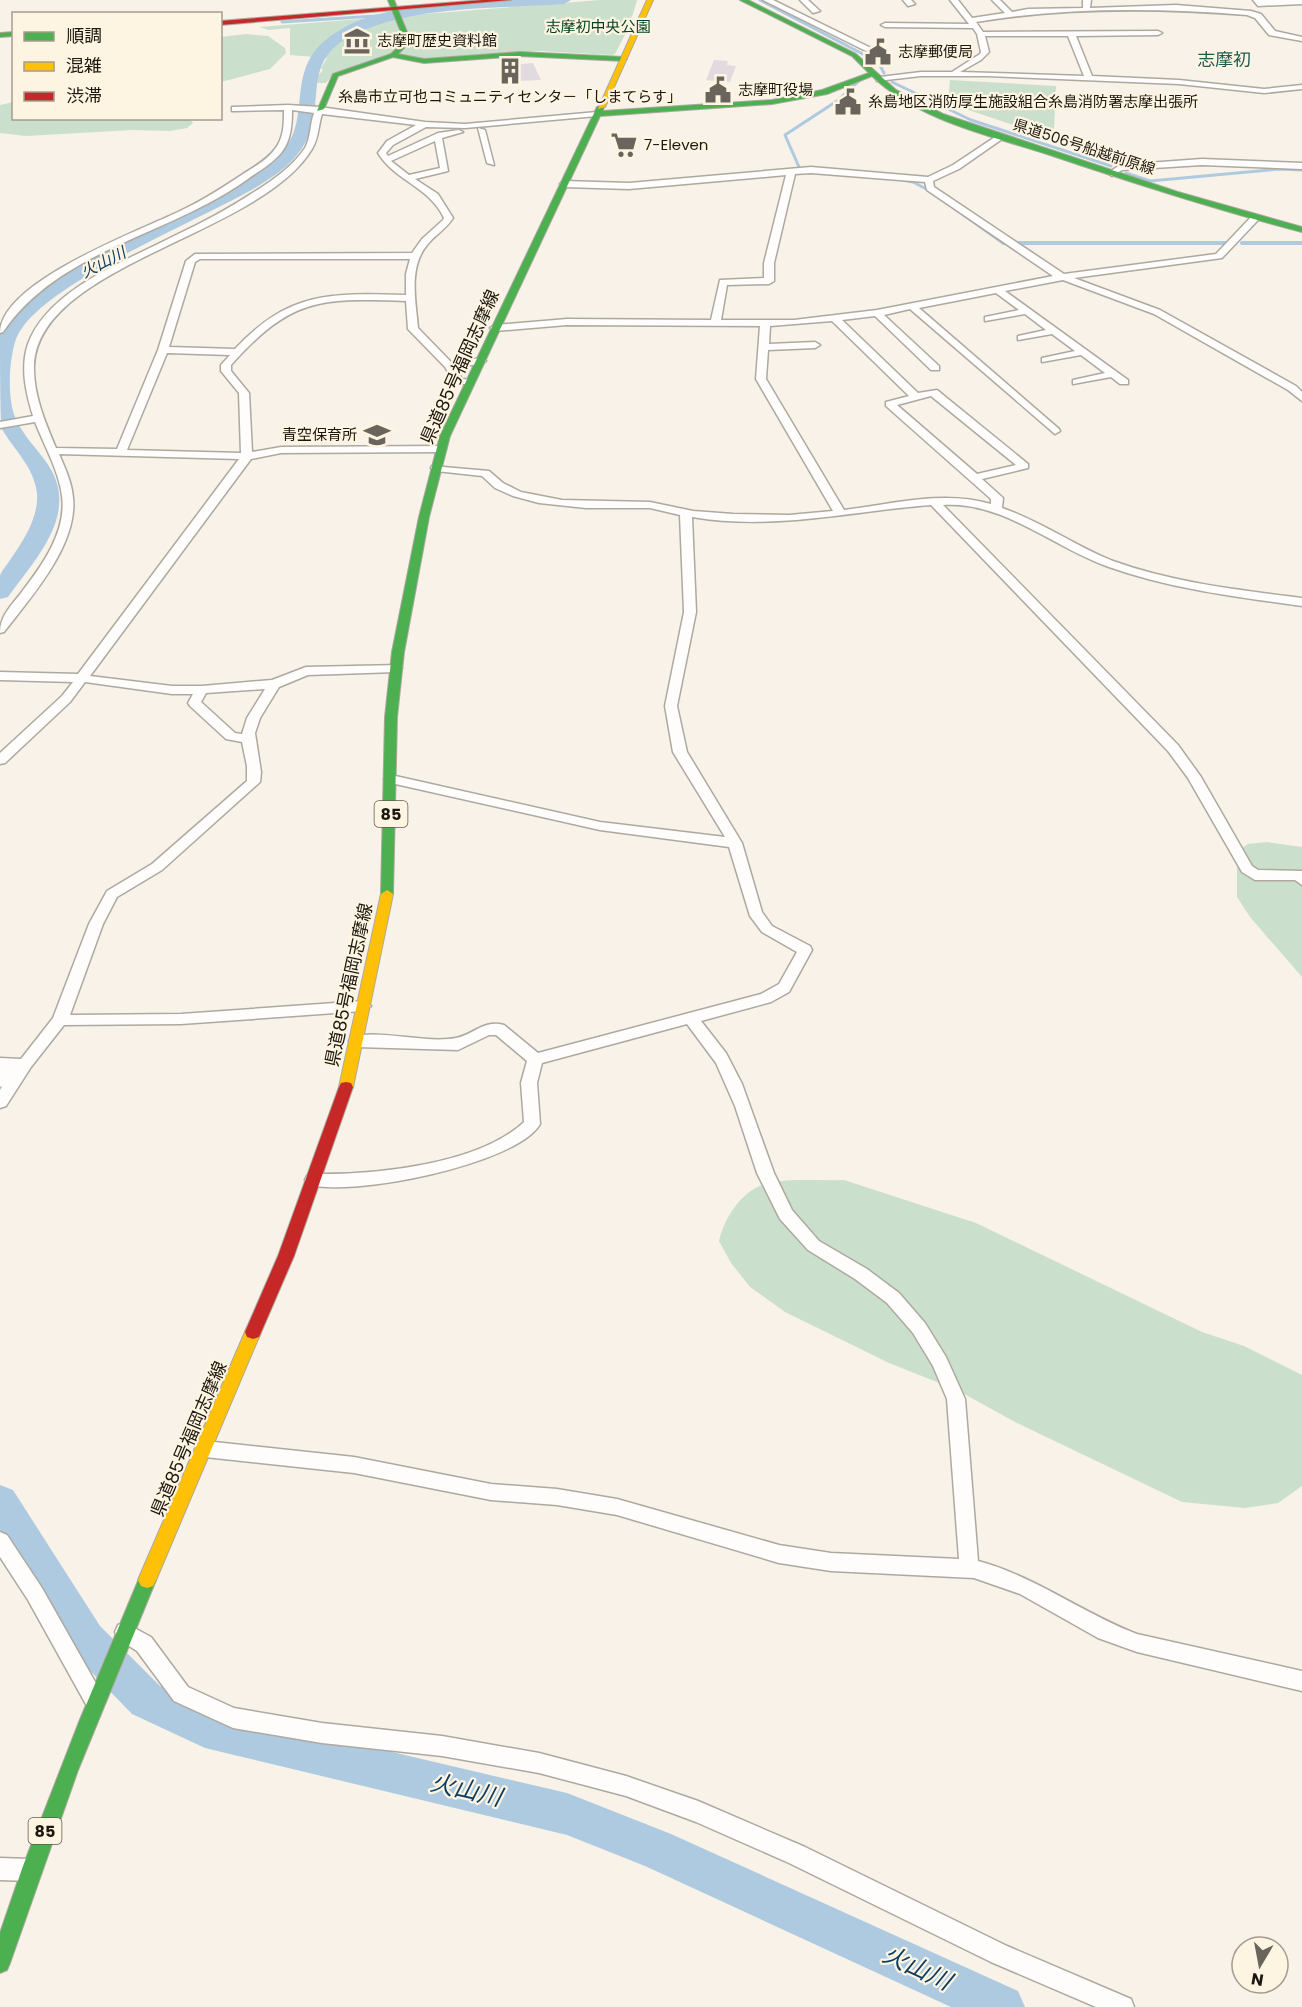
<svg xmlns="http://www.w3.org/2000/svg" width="1302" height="2007" font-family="Poppins,'Noto Sans JP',sans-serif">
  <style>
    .green { fill: #cbe0cc }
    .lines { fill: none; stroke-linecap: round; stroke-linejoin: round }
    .stream-far1 { stroke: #aecae1; stroke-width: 3 }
    .stream { stroke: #aecae1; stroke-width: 4 }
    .river { fill: #aecae1; fill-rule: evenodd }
    .building { fill: #e1dbe0 }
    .street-casing { stroke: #ada9a0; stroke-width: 3 }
    .fast-casing { stroke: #ada9a0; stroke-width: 2 }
    .slow-casing { stroke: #ada9a0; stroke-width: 2 }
    .jam-casing { stroke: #ada9a0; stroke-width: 2 }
    .street { fill: #fefdfc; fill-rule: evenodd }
    .fast { fill: #4caf50; fill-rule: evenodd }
    .slow { fill: #ffc107; fill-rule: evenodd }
    .jam { fill: #c62828; fill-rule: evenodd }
    .labels { text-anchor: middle; stroke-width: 4.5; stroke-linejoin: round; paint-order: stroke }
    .far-park-label { font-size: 15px; fill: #024223; stroke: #fef4e2 }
    .far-poi-label { font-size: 15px; fill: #1c1810; stroke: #fef4e2; text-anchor: start }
    .far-street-label { font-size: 15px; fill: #1c1810; stroke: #fef4e2 }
    .far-water-label { font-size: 16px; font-style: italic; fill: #0d3e62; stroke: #fef4e2 }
    .shield { fill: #fef4e2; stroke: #605a4f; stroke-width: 1.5 }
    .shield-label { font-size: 16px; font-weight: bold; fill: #1c1810 }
    .far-quarter-label { font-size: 18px; fill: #215b56; stroke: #fef4e2 }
    .street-label { font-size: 18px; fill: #1c1810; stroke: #fef4e2 }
    .near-water-label { font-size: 24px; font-style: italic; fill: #0d3e62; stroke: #fef4e2 }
  </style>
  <rect width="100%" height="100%" fill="#f8f2e8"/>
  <!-- green -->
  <g class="green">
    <polygon points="600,0 637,0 629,27 615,54 612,55 538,51 420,59 391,54 334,73 326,83 318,83 315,79 323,70 321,68 327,58 290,55 290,28 269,30 259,27"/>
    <polygon points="246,34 268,36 285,48 286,53 270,69 221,82 221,37"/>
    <polygon points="950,80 1056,86 1054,129 1019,127 948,103"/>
    <polygon points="13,102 14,118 189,118 193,123 187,128 170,131 132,130 26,136 0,133 0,105"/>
    <polygon points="1267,842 1302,847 1302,977 1250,917 1237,897 1237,851 1248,844"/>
    <path d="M844 1180 976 1223 1202 1332 1244 1346 1302 1375V1486L1278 1503 1245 1508 1182 1502 1015 1422 957 1390 889 1363 785 1312 750 1287 731 1263 719 1241C724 1218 743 1188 769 1183 792 1178 820 1181 844 1180Z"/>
  </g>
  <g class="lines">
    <!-- stream-far1 -->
    <g class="stream-far1">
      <polyline points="760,0 878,62 884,73"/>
      <polyline points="282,22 391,15"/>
      <polyline points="892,82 971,120 1111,166"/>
      <polyline points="799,167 785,135 837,101 859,81"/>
      <polyline points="1126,173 1150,181 1279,169 1302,170"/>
      <polyline points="902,180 913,182 932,192"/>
      <polyline points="954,208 1003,243"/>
    </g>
    <!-- stream -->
    <g class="stream">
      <polyline points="1001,241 1004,243"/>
      <polyline points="1016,243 1226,243"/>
      <polyline points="1242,243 1302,243"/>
    </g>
    <!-- river -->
    <g class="river">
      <path d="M491 0H571L564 4C498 9 411 5 351 36 300 62 327 104 305 143 296 160 279 173 263 183 208 218 37 284 16 339 9 359 7 397 15 417 29 451 67 467 58 513 52 543 26 572 8 597L0 599C0 592 0 583 0 576 1 571 7 565 10 560 23 541 39 518 37 493 34 467 14 450 2 429 0 425 0 339 0 332 6 317 22 304 34 295 92 248 165 226 229 189 247 178 267 167 282 152 315 115 280 66 338 31 378 6 444 3 491 0Z"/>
      <polygon points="0,1485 13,1490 100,1626 160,1686 209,1709 567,1793 671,1834 1018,1991 1025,2007 951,2007 645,1866 567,1835 205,1748 132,1714 72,1652 0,1535"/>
    </g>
  </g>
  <!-- building -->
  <g class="building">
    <polygon points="714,60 728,61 727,65 736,66 730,82 706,80"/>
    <polygon points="533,63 541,80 519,81 511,65"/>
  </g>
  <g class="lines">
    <!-- street casing -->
    <g class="street-casing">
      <g id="street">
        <polygon points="763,0 773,0 873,49 866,51"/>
        <polygon points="800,0 808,0 820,11 813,13"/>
        <polygon points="903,0 911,0 915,4 908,6"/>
        <path d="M950 0H958L972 18 1005 13 992 0H1000L1012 12 1028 9 1083 8V0H1091L1090 8 1176 5 1251 11 1261 14 1275 31 1302 37V41L1269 35 1255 18 1247 15C1157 8 1065 7 976 22L983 32 1158 31 1162 33 1158 35 1076 36 1092 76 1179 80 1264 89 1302 85V89L1264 93 1179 84 987 76H921L877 81 876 79 880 77 921 72H952L980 54 981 52 977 34 973 28 885 27 881 25 885 23 969 24ZM985 36H1068L1084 76 960 72 981 60 989 52Z"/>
        <polygon points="1253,0 1302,0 1302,4 1258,6"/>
        <path d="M288 105 320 107 425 122 465 124 597 112 601 114 597 116 465 128 426 127 393 145 386 153 388 156 438 133 459 130 463 132 442 138 448 171 415 179 438 194 453 218C446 229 435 235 427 245 408 268 416 302 418 328L451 362 481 358 486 361 481 364 455 367 462 379 473 380V384H455L445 367 408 329 406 301C319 298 291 298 231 365V371L249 393 252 452 281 447 441 446 446 449 441 452 281 453 251 459 90 676 172 686H202L272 680 306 667 400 665 402 668 396 672 308 675 279 687 260 718 255 733 261 772 260 782 162 870 117 897 103 924 70 1015 181 1014 363 1001 371 1006 363 1011 181 1024 64 1025 31 1067 6 1106 0 1108V1090L2 1086 0 1087V1058L21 1059 53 1018 89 924 107 891 152 864 247 781V766L242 742 226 739 190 706 188 703 193 694H172L85 682 70 702 5 763 0 764V753L62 696 73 682 0 680V672L78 674 239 459 59 454C65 468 72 483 73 498 78 545 31 597 4 632L0 633C0 616 11 606 21 593 41 567 67 532 62 496 59 471 44 445 35 422L0 428V422L33 416C26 393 20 368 28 344 48 289 126 261 174 236 202 223 228 209 254 192 272 181 293 166 305 148 311 137 310 124 314 113L292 110C292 125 291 141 281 153 271 165 257 172 245 181 167 236 59 250 3 332L0 333C0 282 139 231 180 211 202 201 222 188 243 174 254 167 267 160 275 149 284 138 284 123 284 110L235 111H232V107ZM322 114 416 125 387 141 378 153C395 181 430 187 444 218L443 220 422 239 412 253 195 254 186 261 158 350 117 449 56 448C45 422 33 394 34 365 39 264 261 235 312 149 319 138 318 126 322 114ZM435 141 440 168 409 175 391 161ZM200 259H410L406 274V295C331 293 289 291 235 349L169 347 195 262ZM167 353 230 355 221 365V371L239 393 241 453 127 450ZM265 689 247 718 242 734 235 733 201 702 206 693Z"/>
        <polygon points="478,128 485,130 494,165 487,163"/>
        <path d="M998 135 1005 137 959 169 933 181 934 187 1064 274 1216 254 1252 216H1258V220L1222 258 1074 278 1160 310 1296 386 1302 392V401L1288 390 1154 314 1063 280 1005 291 1128 380V384H1120L1111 377 1073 384V380L1105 373 1081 355 1042 362V358L1075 351 1052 334 1018 340V336L1046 330 1025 314 985 321V317L1019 310 996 293 919 308 1059 429 1060 431 1055 434 910 309 884 315 939 366V370H931L875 316 842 320 918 393 937 390 1028 464V468L982 479 1003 498 1002 508C1041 521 1075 546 1113 561 1174 583 1239 590 1302 598V606C1237 597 1171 589 1109 567 1054 548 1004 501 943 505L1178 745 1201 777 1252 866 1258 870 1302 871V885L1295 880H1255L1242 872 1188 778 1168 751 931 505C851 511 773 531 692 517L696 612 677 706 687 752 742 843 762 912 772 926 810 946 812 950 789 992 771 1002 701 1021 726 1053 742 1084 774 1173 792 1210 819 1241 867 1269 899 1293 925 1323 946 1357 965 1399 978 1561C1035 1576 1082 1613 1137 1634L1302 1671V1691L1137 1652 1098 1638 1020 1594 974 1578 831 1571 779 1563 617 1515 557 1505 491 1500 354 1473 205 1457 198 1455 196 1449 198 1443 205 1441 354 1457 491 1484 557 1489 617 1499 779 1545 831 1553 959 1559 947 1399 933 1366 913 1333 887 1303 855 1279 808 1250 780 1219 757 1173 735 1106 716 1063 687 1024 542 1063 537 1083 540 1124C518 1164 350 1198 307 1184L305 1180 307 1176 313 1174C374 1175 478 1165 524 1122L521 1083 527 1061 496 1035H489L458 1050 357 1047 352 1045 349 1041 352 1037C379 1029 427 1044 456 1038 473 1035 484 1019 504 1025L538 1053 761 994 779 984 797 952 762 932 750 916 729 847 600 830 391 783 384 779 391 775 600 822 725 837 673 752 665 706 684 612 680 515 650 508H586L539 503 513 496 495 488 482 476 436 471 431 468 432 466 489 471 503 483 521 492 562 500 650 502 693 511 733 514 789 515 833 511 756 379 760 326 567 325 495 331 490 328 495 325 567 319 711 320 720 280 764 278V263L786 175 629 189 564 187 560 184 564 181 629 183 811 167 928 177 953 165ZM811 173 925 182 927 190 1053 276 877 310 794 320H721L727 285 769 284 774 281V263L795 174ZM832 321 909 396 886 402V406L991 499V504C943 490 892 504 844 510L766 379 768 350 815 348 820 345 815 342 769 344 770 326ZM931 396 1016 465 977 474 897 405Z"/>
        <polygon points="1202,159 1302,163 1302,169 1202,165 1122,170 1112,176 1108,173 1120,165"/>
        <polygon points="0,1532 7,1535 42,1588 102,1694 105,1701 102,1708 95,1711 88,1708 28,1600 0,1557"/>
        <polygon points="125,1623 151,1637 188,1687 234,1708 322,1723 442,1736 539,1753 626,1776 698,1801 805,1847 1007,1946 1131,1999 1134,2007 1096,2007 991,1962 789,1863 696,1822 626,1796 539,1773 442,1756 322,1743 233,1728 174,1701 137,1651 118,1639 115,1632 118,1625"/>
        <polygon points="0,1858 30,1859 38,1862 41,1870 38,1878 30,1881 0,1880"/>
      </g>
    </g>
    <!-- fast casing -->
    <g class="fast-casing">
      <g id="fast">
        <polygon points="388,0 394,0 407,32 408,44 398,54 424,59 520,52 624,57 627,59 624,61 520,56 424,63 393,57 338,76 324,109 317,111 333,74 391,54 402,43 401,32"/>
        <path d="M740 0H748L856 54 896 90 943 114 1178 192 1302 227V232C1217 210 1133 183 1050 155 989 135 919 121 872 76L827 94 772 104 600 116 450 436 429 517 404 652 397 717 393 894 387 898 382 897 381 894 385 717 392 652 419 517 440 436 597 107 604 105 603 111 772 100 822 90 869 73 852 56Z"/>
        <polygon points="14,32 14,36 0,37 0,33"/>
        <polygon points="147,1572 153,1574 156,1580 78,1770 10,1963 7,1970 0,1973 0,1933 23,1866 79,1722 141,1574"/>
      </g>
    </g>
    <!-- slow casing -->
    <g class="slow-casing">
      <g id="slow">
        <polygon points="647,0 653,0 605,107 598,109"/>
        <polygon points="387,890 393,894 353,1087 351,1091 341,1091 339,1087 381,894"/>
        <polygon points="253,1325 259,1327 261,1332 156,1580 153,1586 147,1588 141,1586 138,1580 245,1332 247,1327"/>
      </g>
    </g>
    <!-- jam casing -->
    <g class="jam-casing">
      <g id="jam">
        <polygon points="483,0 511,0 220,25 220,21"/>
        <polygon points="346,1082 351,1083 353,1087 294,1256 259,1337 253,1339 247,1337 245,1332 278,1256 339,1087 341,1083"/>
      </g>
    </g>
    <!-- street -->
    <use href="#street" class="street"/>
    <!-- fast -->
    <use href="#fast" class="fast"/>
    <!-- slow -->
    <use href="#slow" class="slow"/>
    <!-- jam -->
    <use href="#jam" class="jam"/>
  </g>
  <!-- icons -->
  <defs>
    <g id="museum-bare" transform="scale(2.07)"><path d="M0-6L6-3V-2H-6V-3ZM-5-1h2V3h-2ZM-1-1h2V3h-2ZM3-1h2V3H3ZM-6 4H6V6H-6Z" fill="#69645c" stroke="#fef4e2" stroke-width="2.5" paint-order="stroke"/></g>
    <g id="civic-bare" transform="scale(2.07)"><path d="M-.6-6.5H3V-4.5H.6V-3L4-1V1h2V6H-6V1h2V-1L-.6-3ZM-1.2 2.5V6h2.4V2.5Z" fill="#69645c" stroke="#fef4e2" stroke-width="2.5" paint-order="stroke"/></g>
    <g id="building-bare" transform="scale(2.07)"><path d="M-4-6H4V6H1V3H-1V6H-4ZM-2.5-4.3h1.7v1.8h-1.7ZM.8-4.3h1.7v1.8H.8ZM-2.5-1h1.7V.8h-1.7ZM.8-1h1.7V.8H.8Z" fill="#69645c" stroke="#fef4e2" stroke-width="2.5" paint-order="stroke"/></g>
    <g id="supermarket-bare" transform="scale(2.07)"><path d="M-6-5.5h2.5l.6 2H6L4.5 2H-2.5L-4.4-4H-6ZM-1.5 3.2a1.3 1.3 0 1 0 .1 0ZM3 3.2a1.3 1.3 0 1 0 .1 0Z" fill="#69645c" stroke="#fef4e2" stroke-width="2.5" paint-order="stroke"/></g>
    <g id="school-bare" transform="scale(2.07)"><path d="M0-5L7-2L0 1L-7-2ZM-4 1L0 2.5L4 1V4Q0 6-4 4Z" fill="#69645c" stroke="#fef4e2" stroke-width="2.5" paint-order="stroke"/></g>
  </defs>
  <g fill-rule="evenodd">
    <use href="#museum-bare" x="357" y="41"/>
    <use href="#civic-bare" x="878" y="52"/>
    <use href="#building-bare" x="510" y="71"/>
    <use href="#civic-bare" x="718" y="90"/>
    <use href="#civic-bare" x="848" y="102"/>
    <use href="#supermarket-bare" x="624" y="145"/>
    <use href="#school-bare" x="377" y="435"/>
  </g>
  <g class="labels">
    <!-- far-park labels -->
    <g class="far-park-label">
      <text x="598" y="32">志摩初中央公園</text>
    </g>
    <!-- far-poi labels -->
    <g class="far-poi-label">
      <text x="377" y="46">志摩町歴史資料館</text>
      <text x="898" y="57">志摩郵便局</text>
      <text x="738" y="95">志摩町役場</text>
      <text x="510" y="102" text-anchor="middle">糸島市立可也コミュニティセンタ－「しまてらす」</text>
      <text x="868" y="107">糸島地区消防厚生施設組合糸島消防署志摩出張所</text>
      <text x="644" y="150">7-Eleven</text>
      <text x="357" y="440" text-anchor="end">青空保育所</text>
    </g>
    <!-- far-street labels -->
    <g class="far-street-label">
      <text transform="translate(1084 147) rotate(18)" y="5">県道506号船越前原線</text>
    </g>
    <!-- far-water labels -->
    <g class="far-water-label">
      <text transform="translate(103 262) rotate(-27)" y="6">火山川</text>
    </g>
    <!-- shield labels -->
    <g class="shield">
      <rect x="374.5" y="801" width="33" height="26" rx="4.5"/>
      <rect x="28.5" y="1818" width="33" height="26" rx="4.5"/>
    </g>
    <g class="shield-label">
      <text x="391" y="820">85</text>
      <text x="45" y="1837">85</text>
    </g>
    <!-- far-quarter labels -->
    <g class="far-quarter-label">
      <text x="1224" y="66">志摩初</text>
    </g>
    <!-- street labels -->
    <g class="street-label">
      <text transform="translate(460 367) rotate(-66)" y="6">県道85号福岡志摩線</text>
      <text transform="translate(349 985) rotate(-78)" y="6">県道85号福岡志摩線</text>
      <text transform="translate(189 1439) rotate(-67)" y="6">県道85号福岡志摩線</text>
    </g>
    <!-- near-water labels -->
    <g class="near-water-label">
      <text transform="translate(466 1790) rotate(13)" y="8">火山川</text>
      <text transform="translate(917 1968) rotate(25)" y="8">火山川</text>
    </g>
  </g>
  <!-- legend -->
  <rect x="12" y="12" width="210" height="108" fill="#fef4e2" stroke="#a49c8e" stroke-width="1.5"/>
  <rect x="24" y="32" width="30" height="9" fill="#4caf50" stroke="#a49c8e" stroke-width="1.5"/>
  <text x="66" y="42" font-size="18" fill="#1c1810">順調</text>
  <rect x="24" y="62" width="30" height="9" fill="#ffc107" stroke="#a49c8e" stroke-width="1.5"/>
  <text x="66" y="72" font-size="18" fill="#1c1810">混雑</text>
  <rect x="24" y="92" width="30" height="9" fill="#c62828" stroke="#a49c8e" stroke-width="1.5"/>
  <text x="66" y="102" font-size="18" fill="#1c1810">渋滞</text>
  <!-- north arrow -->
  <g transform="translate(1260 1965) rotate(190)"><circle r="28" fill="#fef4e2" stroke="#a49c8e" stroke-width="1.5"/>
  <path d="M0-4.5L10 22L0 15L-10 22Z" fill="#69645c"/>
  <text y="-9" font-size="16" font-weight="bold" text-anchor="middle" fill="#1c1810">N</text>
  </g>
</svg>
